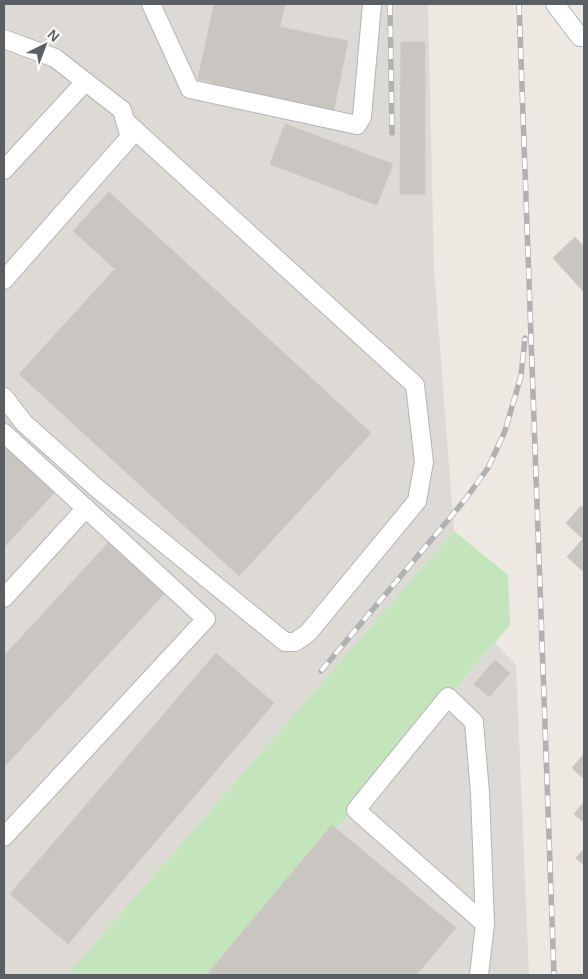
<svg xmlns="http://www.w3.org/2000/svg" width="588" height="979" font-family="Helvetica,sans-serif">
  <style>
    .industrial { fill: #dddad5 }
    .green { fill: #c4e5bc }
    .building { fill: #c9c5c0; stroke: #d1c8bf }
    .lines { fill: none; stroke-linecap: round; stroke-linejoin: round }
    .minor-casing { stroke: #b1b5b9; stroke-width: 20 }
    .minor { stroke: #fff; stroke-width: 18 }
    .rail-casing { stroke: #b0b1b2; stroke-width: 5.5 }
    .rail { stroke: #fff; stroke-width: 4; stroke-dasharray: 11; stroke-linecap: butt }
  </style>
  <rect width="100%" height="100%" fill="#ede8e1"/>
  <!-- industrial -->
  <g class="industrial">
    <polygon points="4,4 428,4 434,269 454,531 67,975 4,975"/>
    <polygon points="495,643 516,665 529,975 212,975"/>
  </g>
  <!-- green -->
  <polygon class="green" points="454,531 508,575 510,625 212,975 67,975"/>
  <!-- building -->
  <g class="building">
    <polygon points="214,4 285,4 280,27 348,41 333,113 211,87 212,82 198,79"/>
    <polygon points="401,42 425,42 425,194 400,194"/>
    <polygon points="285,124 393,164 377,205 270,164"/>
    <polygon points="109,192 371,433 239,576 19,374 115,269 73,231"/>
    <polygon points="575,237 584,247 584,292 553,258"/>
    <polygon points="4,446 55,492 4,547"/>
    <polygon points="581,506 584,509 584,572 567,557 583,539 566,523"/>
    <polygon points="109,542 165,593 4,767 4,656"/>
    <polygon points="216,653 274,703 68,944 10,894"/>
    <polygon points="495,660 510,673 489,697 474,684"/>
    <polygon points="584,754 584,779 572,768"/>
    <polygon points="584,802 584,822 574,814"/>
    <polygon points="332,825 456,928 416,975 212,975 209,972"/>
    <polygon points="584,849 584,865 576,858"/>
  </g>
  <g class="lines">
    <!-- minor casing -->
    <g class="minor-casing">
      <g id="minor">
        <polyline points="151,4 190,89 357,125 362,117 372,4"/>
        <polyline points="555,4 580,37"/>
        <polyline points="4,39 55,58 122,110 130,137 4,280"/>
        <polyline points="4,170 85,82"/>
        <polyline points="4,397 24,423 99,490 285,642 295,642 308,633 417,501 424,462 415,385 125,121"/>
        <polyline points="4,433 206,619 4,837"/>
        <polyline points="4,598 86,508"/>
        <polyline points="479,975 485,924 480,793 474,722 448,697 356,810 485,924"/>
      </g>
    </g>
    <!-- minor -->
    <use href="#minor" class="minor"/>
    <!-- rail casing -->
    <g class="rail-casing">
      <g id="rail">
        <polyline points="390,4 392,133"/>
        <polyline points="519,4 554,975"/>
        <polyline points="321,671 464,501 488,468 505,431 521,376 525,338"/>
      </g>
    </g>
    <!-- rail -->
    <use href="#rail" class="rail"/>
  </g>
  <!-- border -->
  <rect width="588" height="979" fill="none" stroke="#595f62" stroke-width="10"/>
  <!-- north arrow -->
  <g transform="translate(45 45) rotate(42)" stroke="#ffffff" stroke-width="4" paint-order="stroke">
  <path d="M0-4L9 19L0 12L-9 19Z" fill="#595f62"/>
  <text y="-8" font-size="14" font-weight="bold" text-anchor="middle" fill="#595f62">N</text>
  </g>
</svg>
